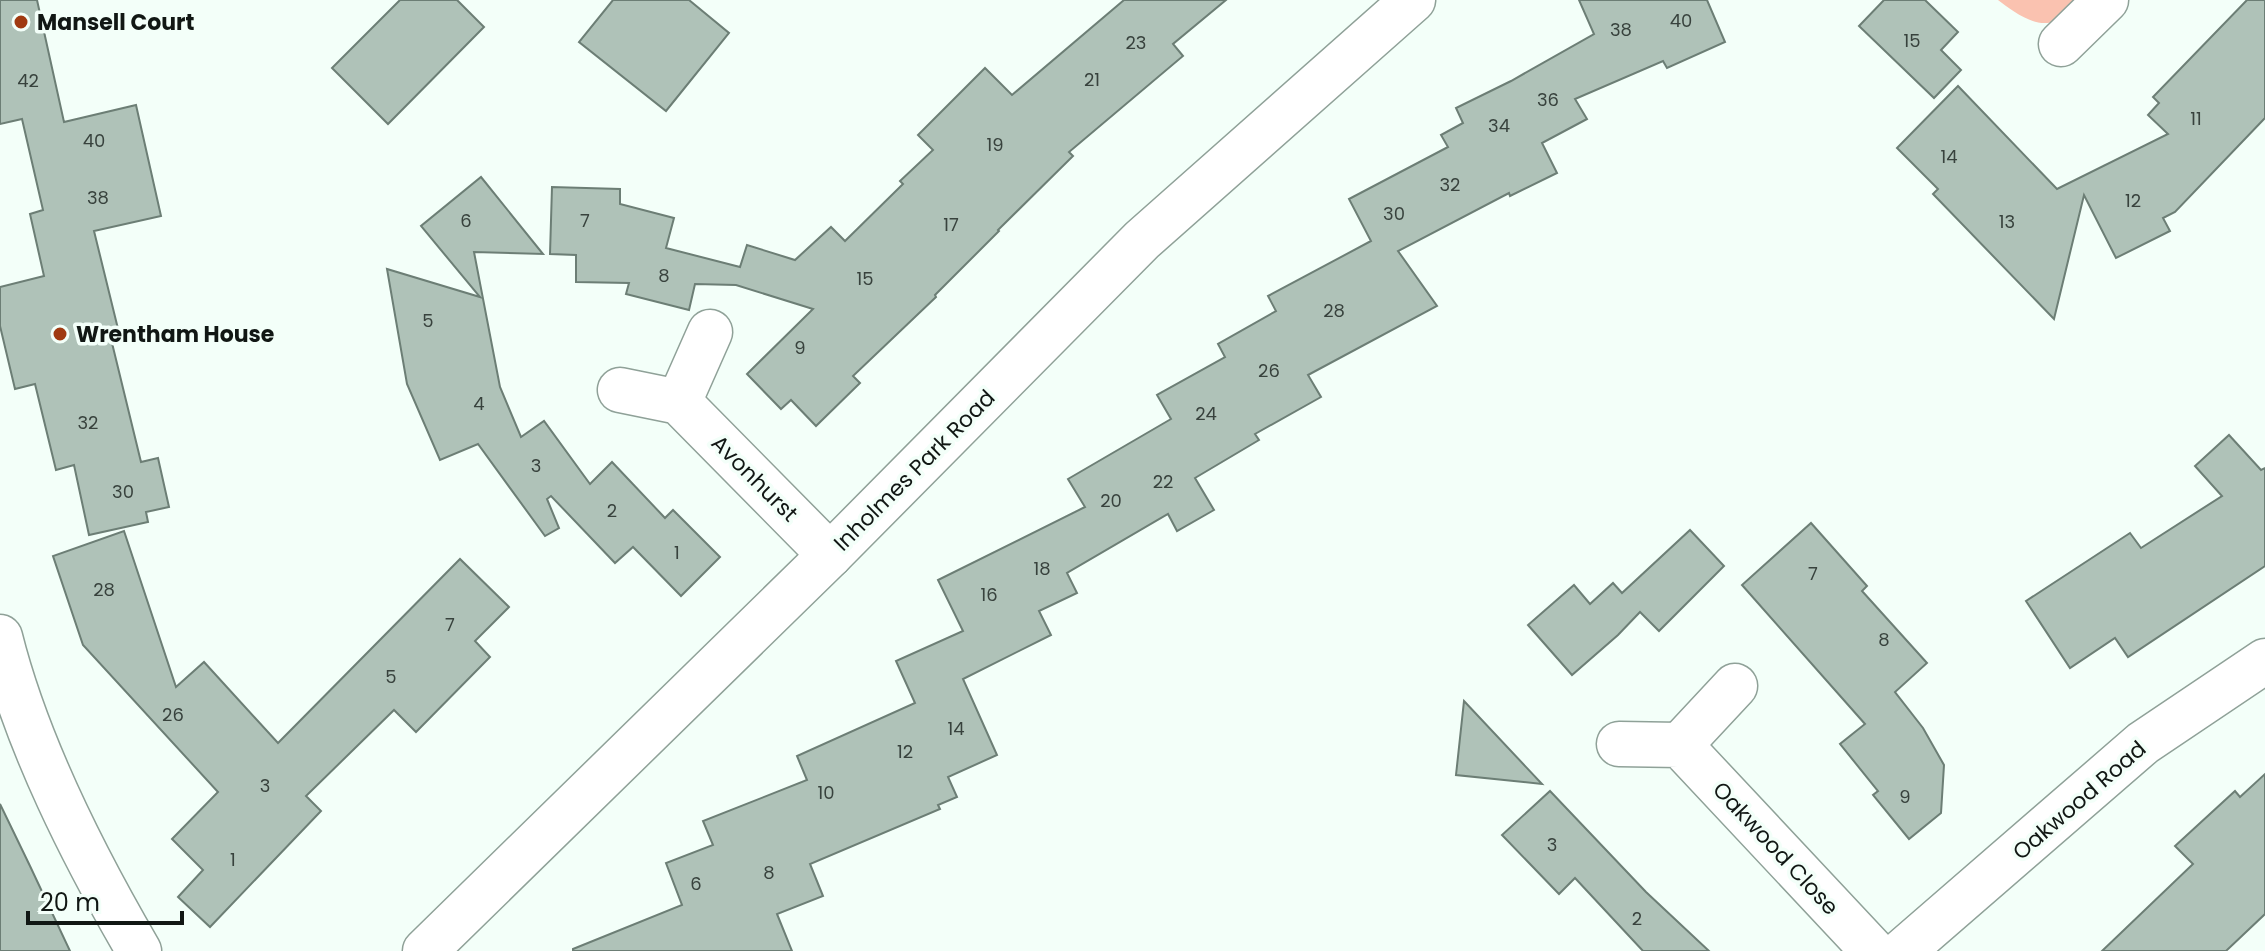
<svg xmlns="http://www.w3.org/2000/svg" width="2265" height="951" font-family="Poppins,sans-serif">
  <style>
    .green { fill: #fac2b0 }
    .building { fill: #afc2b8; stroke: #6c7e75; stroke-width: 2 }
    .lines { fill: none; stroke-linecap: round; stroke-linejoin: round }
    .street-casing { stroke: #8fa198; stroke-width: 47 }
    .secondary-casing { stroke: #8fa198; stroke-width: 47 }
    .street { stroke: #fff; stroke-width: 44 }
    .secondary { stroke: #fff; stroke-width: 44 }
    .poi-dot { fill: #a03a11; stroke: #f3fff9; stroke-width: 3 }
    .labels { text-anchor: middle; stroke-width: 7; stroke-linejoin: round; paint-order: stroke }
    .number-label { font-size: 18px; fill: #38423d }
    .poi-label { font-size: 22px; font-weight: bold; fill: #111714; stroke: #f3fff9; text-anchor: start }
    .street-label { font-size: 22px; fill: #111714; stroke: #f3fff9 }
  </style>
  <rect width="100%" height="100%" fill="#f3fff9"/>
  <!-- green -->
  <path class="green" d="M1998 0H2077C2071 6 2065 14 2058 19 2039 32 2013 11 1998 0Z"/>
  <!-- building -->
  <g class="building">
    <polygon points="0,0 37,0 64,122 136,105 161,216 94,231 121,341 112,343 141,462 158,458 169,507 146,512 148,522 89,535 74,465 56,470 35,384 15,389 0,326 0,287 44,276 30,214 43,210 22,119 0,124"/>
    <polygon points="400,0 457,0 484,27 388,124 332,68"/>
    <polygon points="613,0 689,0 729,33 666,111 579,42"/>
    <polygon points="1124,0 1226,0 1173,44 1183,56 1069,152 1073,156 998,230 999,231 935,295 936,297 853,376 860,383 816,426 791,400 781,409 747,374 813,309 736,285 695,284 689,310 626,294 629,283 576,282 576,255 550,254 552,187 620,189 620,204 674,218 666,248 740,267 747,245 795,260 831,227 845,241 903,184 900,181 933,150 918,135 985,68 1012,95"/>
    <polygon points="1579,0 1707,0 1725,42 1667,68 1663,61 1575,99 1587,119 1542,143 1557,173 1510,196 1509,193 1398,251 1437,306 1308,375 1321,397 1255,434 1259,440 1195,478 1214,510 1177,531 1168,514 1067,573 1077,593 1039,611 1051,635 963,679 997,755 948,777 957,797 938,805 940,809 810,864 823,896 777,914 792,951 573,951 573,949 682,905 666,863 713,845 703,821 807,780 797,756 915,703 896,661 963,631 938,580 1085,507 1068,479 1171,419 1157,395 1225,357 1218,344 1276,311 1268,296 1371,241 1349,199 1448,147 1441,135 1463,123 1456,108 1511,81 1594,34"/>
    <polygon points="1884,0 1925,0 1958,32 1941,50 1961,70 1934,98 1859,26"/>
    <polygon points="2247,0 2265,0 2265,118 2175,212 2163,218 2170,231 2116,258 2084,195 2054,319 1933,194 1938,189 1897,148 1958,86 2057,189 2168,134 2148,115 2159,103 2153,97"/>
    <polygon points="481,177 543,254 474,252 500,387 521,437 544,421 590,484 612,462 665,518 673,510 720,557 681,596 633,547 615,563 551,496 547,499 559,528 545,536 478,444 440,460 407,384 387,269 480,297 421,226"/>
    <polygon points="2229,435 2261,470 2265,468 2265,566 2128,657 2115,638 2070,668 2026,601 2130,533 2141,548 2222,496 2195,466"/>
    <polygon points="1811,523 1867,586 1862,591 1927,663 1895,692 1923,728 1944,765 1941,813 1909,839 1873,795 1878,791 1840,744 1865,724 1742,585"/>
    <polygon points="1690,530 1724,566 1659,631 1640,612 1618,635 1572,675 1528,625 1574,585 1590,604 1613,583 1622,593"/>
    <polygon points="124,531 176,687 204,662 278,743 460,559 509,607 475,641 490,657 416,732 394,710 306,796 321,811 210,927 178,897 203,870 172,839 218,792 83,645 53,556"/>
    <polygon points="1464,701 1542,784 1456,775"/>
    <polygon points="2265,774 2265,914 2226,951 2102,951 2193,864 2175,846 2235,791 2240,797"/>
    <polygon points="1550,791 1646,892 1709,951 1643,951 1575,878 1559,894 1502,835"/>
    <polygon points="0,804 30,866 70,951 0,951"/>
  </g>
  <g class="lines">
    <!-- street casing -->
    <g class="street-casing">
      <g id="street">
        <polyline points="2061,44 2106,0"/>
        <polyline points="620,390 679,402 830,555"/>
        <polyline points="679,402 710,332"/>
        <polyline points="1619,744 1680,745 1873,951"/>
        <polyline points="1680,745 1735,686"/>
        <polyline points="425,951 830,555 1142,240 1413,0"/>
        <polyline points="1903,951 2143,743 2265,661"/>
      </g>
    </g>
    <!-- secondary casing -->
    <g class="secondary-casing">
      <path id="secondary" d="M0 637C27 745 83 855 139 951"/>
    </g>
    <!-- street -->
    <use href="#street" class="street"/>
    <!-- secondary -->
    <use href="#secondary" class="secondary"/>
  </g>
  <!-- markers -->
  <g class="poi-dot">
    <circle cx="21" cy="22" r="8"/>
    <circle cx="60" cy="334" r="8"/>
  </g>
  <g class="labels">
    <!-- number labels -->
    <g class="number-label">
      <text x="1681" y="27">40</text>
      <text x="1621" y="36">38</text>
      <text x="1912" y="47">15</text>
      <text x="1136" y="49">23</text>
      <text x="1092" y="86">21</text>
      <text x="28" y="87">42</text>
      <text x="1548" y="106">36</text>
      <text x="2196" y="125">11</text>
      <text x="1499" y="132">34</text>
      <text x="94" y="147">40</text>
      <text x="995" y="151">19</text>
      <text x="1949" y="163">14</text>
      <text x="1450" y="191">32</text>
      <text x="98" y="204">38</text>
      <text x="2133" y="207">12</text>
      <text x="1394" y="220">30</text>
      <text x="466" y="227">6</text>
      <text x="585" y="227">7</text>
      <text x="2007" y="228">13</text>
      <text x="951" y="231">17</text>
      <text x="664" y="282">8</text>
      <text x="865" y="285">15</text>
      <text x="1334" y="317">28</text>
      <text x="428" y="327">5</text>
      <text x="800" y="354">9</text>
      <text x="1269" y="377">26</text>
      <text x="479" y="410">4</text>
      <text x="1206" y="420">24</text>
      <text x="88" y="429">32</text>
      <text x="536" y="472">3</text>
      <text x="1163" y="488">22</text>
      <text x="123" y="498">30</text>
      <text x="1111" y="507">20</text>
      <text x="612" y="517">2</text>
      <text x="677" y="559">1</text>
      <text x="1042" y="575">18</text>
      <text x="1813" y="580">7</text>
      <text x="104" y="596">28</text>
      <text x="989" y="601">16</text>
      <text x="450" y="631">7</text>
      <text x="1884" y="646">8</text>
      <text x="391" y="683">5</text>
      <text x="173" y="721">26</text>
      <text x="956" y="735">14</text>
      <text x="905" y="758">12</text>
      <text x="265" y="792">3</text>
      <text x="826" y="799">10</text>
      <text x="1905" y="803">9</text>
      <text x="1552" y="851">3</text>
      <text x="233" y="866">1</text>
      <text x="769" y="879">8</text>
      <text x="696" y="890">6</text>
      <text x="1637" y="925">2</text>
    </g>
    <!-- poi labels -->
    <g class="poi-label">
      <text x="37" y="30">Mansell Court</text>
      <text x="76" y="342">Wrentham House</text>
    </g>
    <!-- street labels -->
    <g class="street-label">
      <text transform="translate(914 470) rotate(-45)" y="8">Inholmes Park Road</text>
      <text transform="translate(755 478) rotate(45)" y="8">Avonhurst</text>
      <text transform="translate(2079 800) rotate(-41)" y="8">Oakwood Road</text>
      <text transform="translate(1776 848) rotate(47)" y="8">Oakwood Close</text>
    </g>
  </g>
  <!-- scale -->
  <path d="M28 911v12h154v-12" fill="none" stroke="#111714" stroke-width="4"/>
  <text x="40" y="911" font-size="24" fill="#111714" stroke="#f3fff9" stroke-width="6" paint-order="stroke">20 m</text>
</svg>
